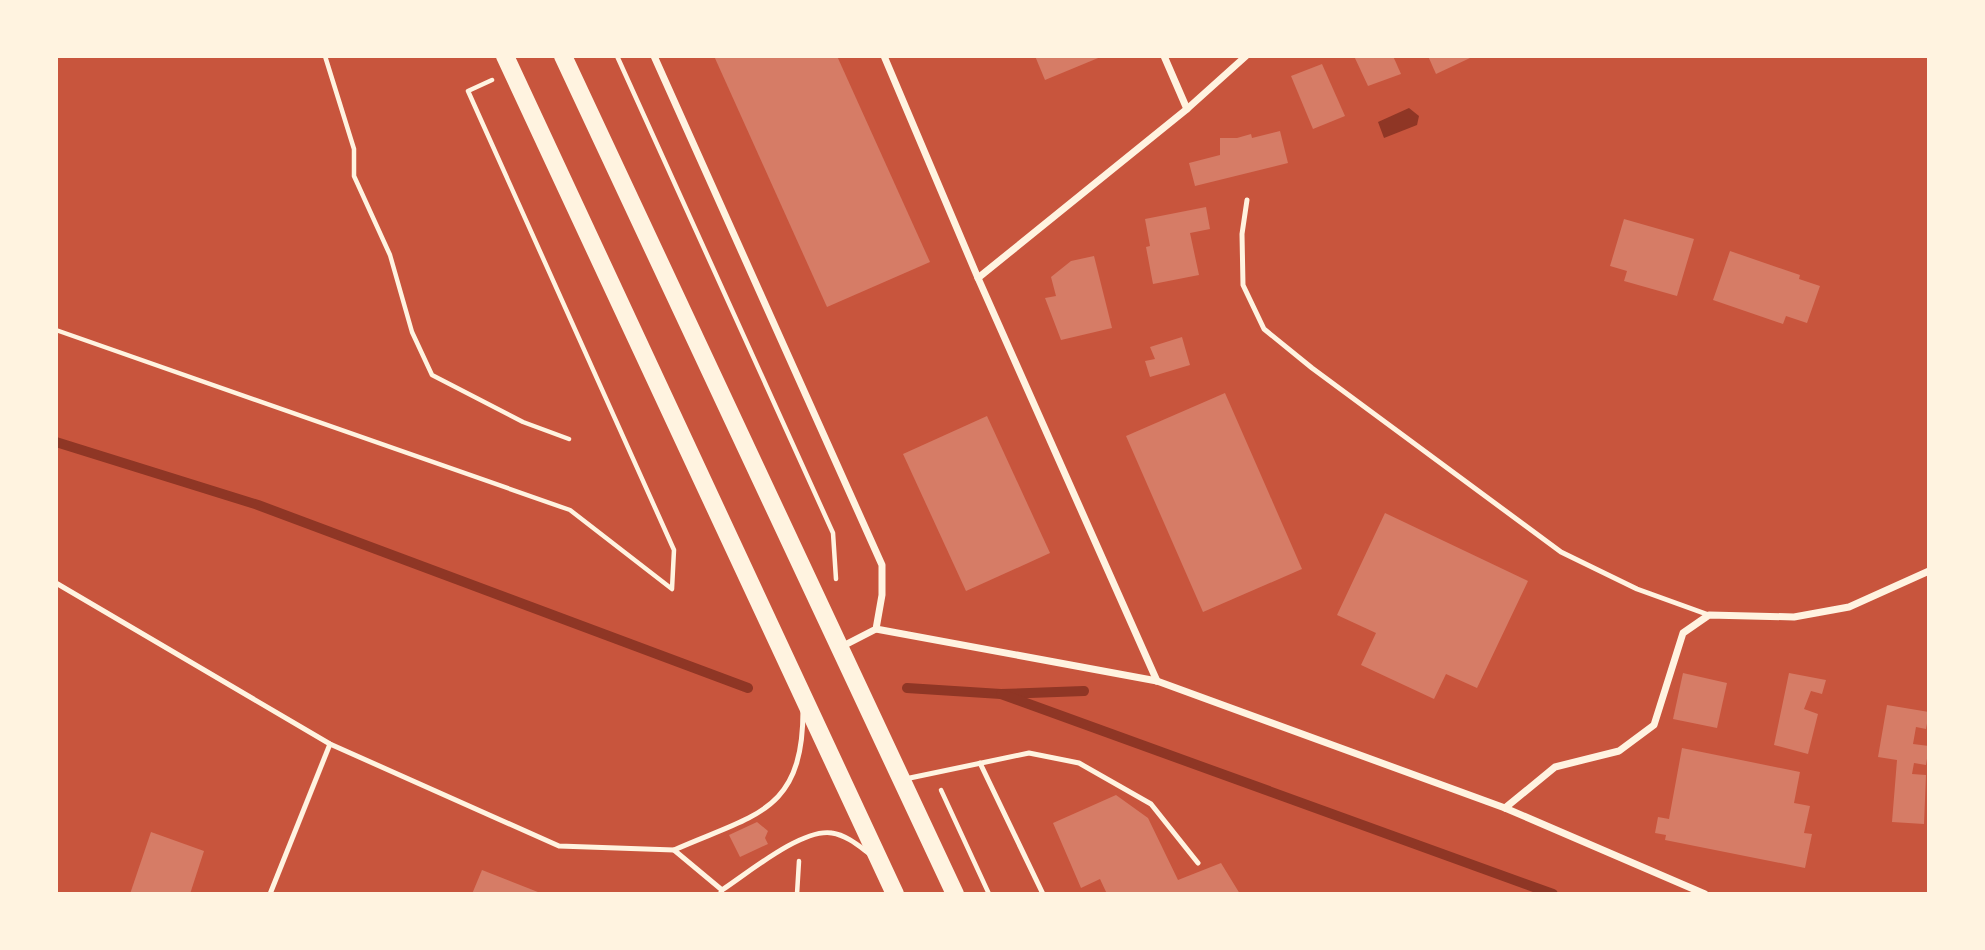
<svg xmlns="http://www.w3.org/2000/svg" width="1985" height="950" font-family="'PT Sans',sans-serif">
  <style>
    .water { fill: #8f3625 }
    .lines { fill: none; stroke-linecap: round; stroke-linejoin: round }
    .stream { stroke: #8f3625; stroke-width: 10 }
    .building { fill: #d67c66 }
    .path { stroke: #fff3e0; stroke-width: 4.5 }
    .service { stroke: #fff3e0; stroke-width: 5 }
    .minor { stroke: #fff3e0; stroke-width: 7 }
    .primary { stroke: #fff3e0; stroke-width: 18 }
  </style>
  <rect width="100%" height="100%" fill="#c8553d"/>
  <!-- water -->
  <polygon class="water" points="1409,108 1419,116 1417,125 1384,138 1378,122"/>
  <g class="lines">
    <!-- stream -->
    <g class="stream">
      <polyline points="56,442 258,505 748,688"/>
      <polyline points="907,688 1001,694 1084,691"/>
      <polyline points="1001,694 1553,894"/>
    </g>
  </g>
  <!-- building -->
  <g class="building">
    <polygon points="714,56 837,56 930,262 827,307"/>
    <polygon points="1035,56 1103,56 1045,80"/>
    <polygon points="1354,56 1393,56 1401,74 1368,86"/>
    <polygon points="1428,56 1469,56 1470,58 1436,74"/>
    <polygon points="1322,64 1345,116 1313,129 1291,76"/>
    <polygon points="1280,131 1288,163 1195,186 1189,163 1220,155 1220,138 1237,138 1251,134 1252,138"/>
    <polygon points="1206,207 1210,229 1190,233 1199,275 1153,284 1146,247 1150,246 1145,219"/>
    <polygon points="1624,219 1694,239 1677,296 1624,281 1627,271 1610,266"/>
    <polygon points="1730,251 1800,275 1799,279 1820,286 1807,323 1786,316 1783,324 1713,300"/>
    <polygon points="1094,256 1112,328 1061,340 1045,298 1056,296 1051,277 1071,261"/>
    <polygon points="1182,337 1190,365 1150,377 1145,361 1155,359 1150,347"/>
    <polygon points="1225,393 1302,569 1203,612 1126,436"/>
    <polygon points="987,416 1050,553 966,591 903,454"/>
    <polygon points="1385,513 1528,581 1477,688 1446,674 1434,699 1361,665 1376,633 1337,615"/>
    <polygon points="1683,673 1727,683 1717,728 1673,719"/>
    <polygon points="1789,673 1826,680 1822,694 1811,691 1804,709 1818,714 1808,754 1774,745"/>
    <polygon points="1887,705 1929,712 1926,729 1916,727 1913,744 1929,746 1926,765 1914,763 1912,774 1926,775 1924,824 1892,822 1897,760 1878,757"/>
    <polygon points="1682,748 1800,772 1794,803 1810,806 1804,833 1812,834 1805,868 1665,840 1666,835 1655,833 1658,817 1669,819"/>
    <polygon points="1116,795 1148,818 1178,880 1221,863 1240,894 1107,894 1100,879 1081,888 1053,823"/>
    <polygon points="757,822 768,831 765,838 768,844 740,857 729,835"/>
    <polygon points="151,832 204,851 190,894 130,894"/>
    <polygon points="482,870 543,894 472,894"/>
  </g>
  <g class="lines">
    <!-- path -->
    <g class="path">
      <polyline points="325,56 354,149 354,176 390,255 412,332 432,375 523,422 569,439"/>
      <polyline points="617,56 833,533 836,579"/>
      <polyline points="56,330 570,510 672,589 674,550 468,91 492,80"/>
      <polyline points="941,790 989,894"/>
      <polyline points="797,894 799,861"/>
    </g>
    <!-- service -->
    <g class="service">
      <polyline points="1247,200 1242,234 1243,285 1264,329 1312,368 1561,552 1637,589 1709,615"/>
      <polyline points="56,583 330,744 559,846 674,850 722,890"/>
      <polyline points="980,763 1043,894"/>
      <polyline points="905,779 1029,753 1079,763 1151,804 1198,863"/>
      <path d="M674 850C755 814 803 813 803 710"/>
      <polyline points="270,894 330,744"/>
      <path d="M720 894 722 890C748 873 802 828 832 833 846 835 859 846 870 854"/>
    </g>
    <!-- minor -->
    <g class="minor">
      <polyline points="654,56 882,565 882,595 876,629 841,647"/>
      <polyline points="884,56 978,278 1157,681"/>
      <polyline points="1164,56 1187,109"/>
      <polyline points="978,278 1187,109 1246,56"/>
      <polyline points="876,629 1157,681 1505,808 1705,894"/>
      <polyline points="1505,808 1555,767 1619,751 1654,725 1683,633 1709,615 1794,617 1849,607 1929,571"/>
    </g>
    <!-- primary -->
    <g class="primary">
      <polyline points="505,56 895,894"/>
      <polyline points="563,56 955,894"/>
    </g>
  </g>
  <!-- border -->
  <rect width="1985" height="950" fill="none" stroke="#fff3e0" stroke-width="116"/>
</svg>
